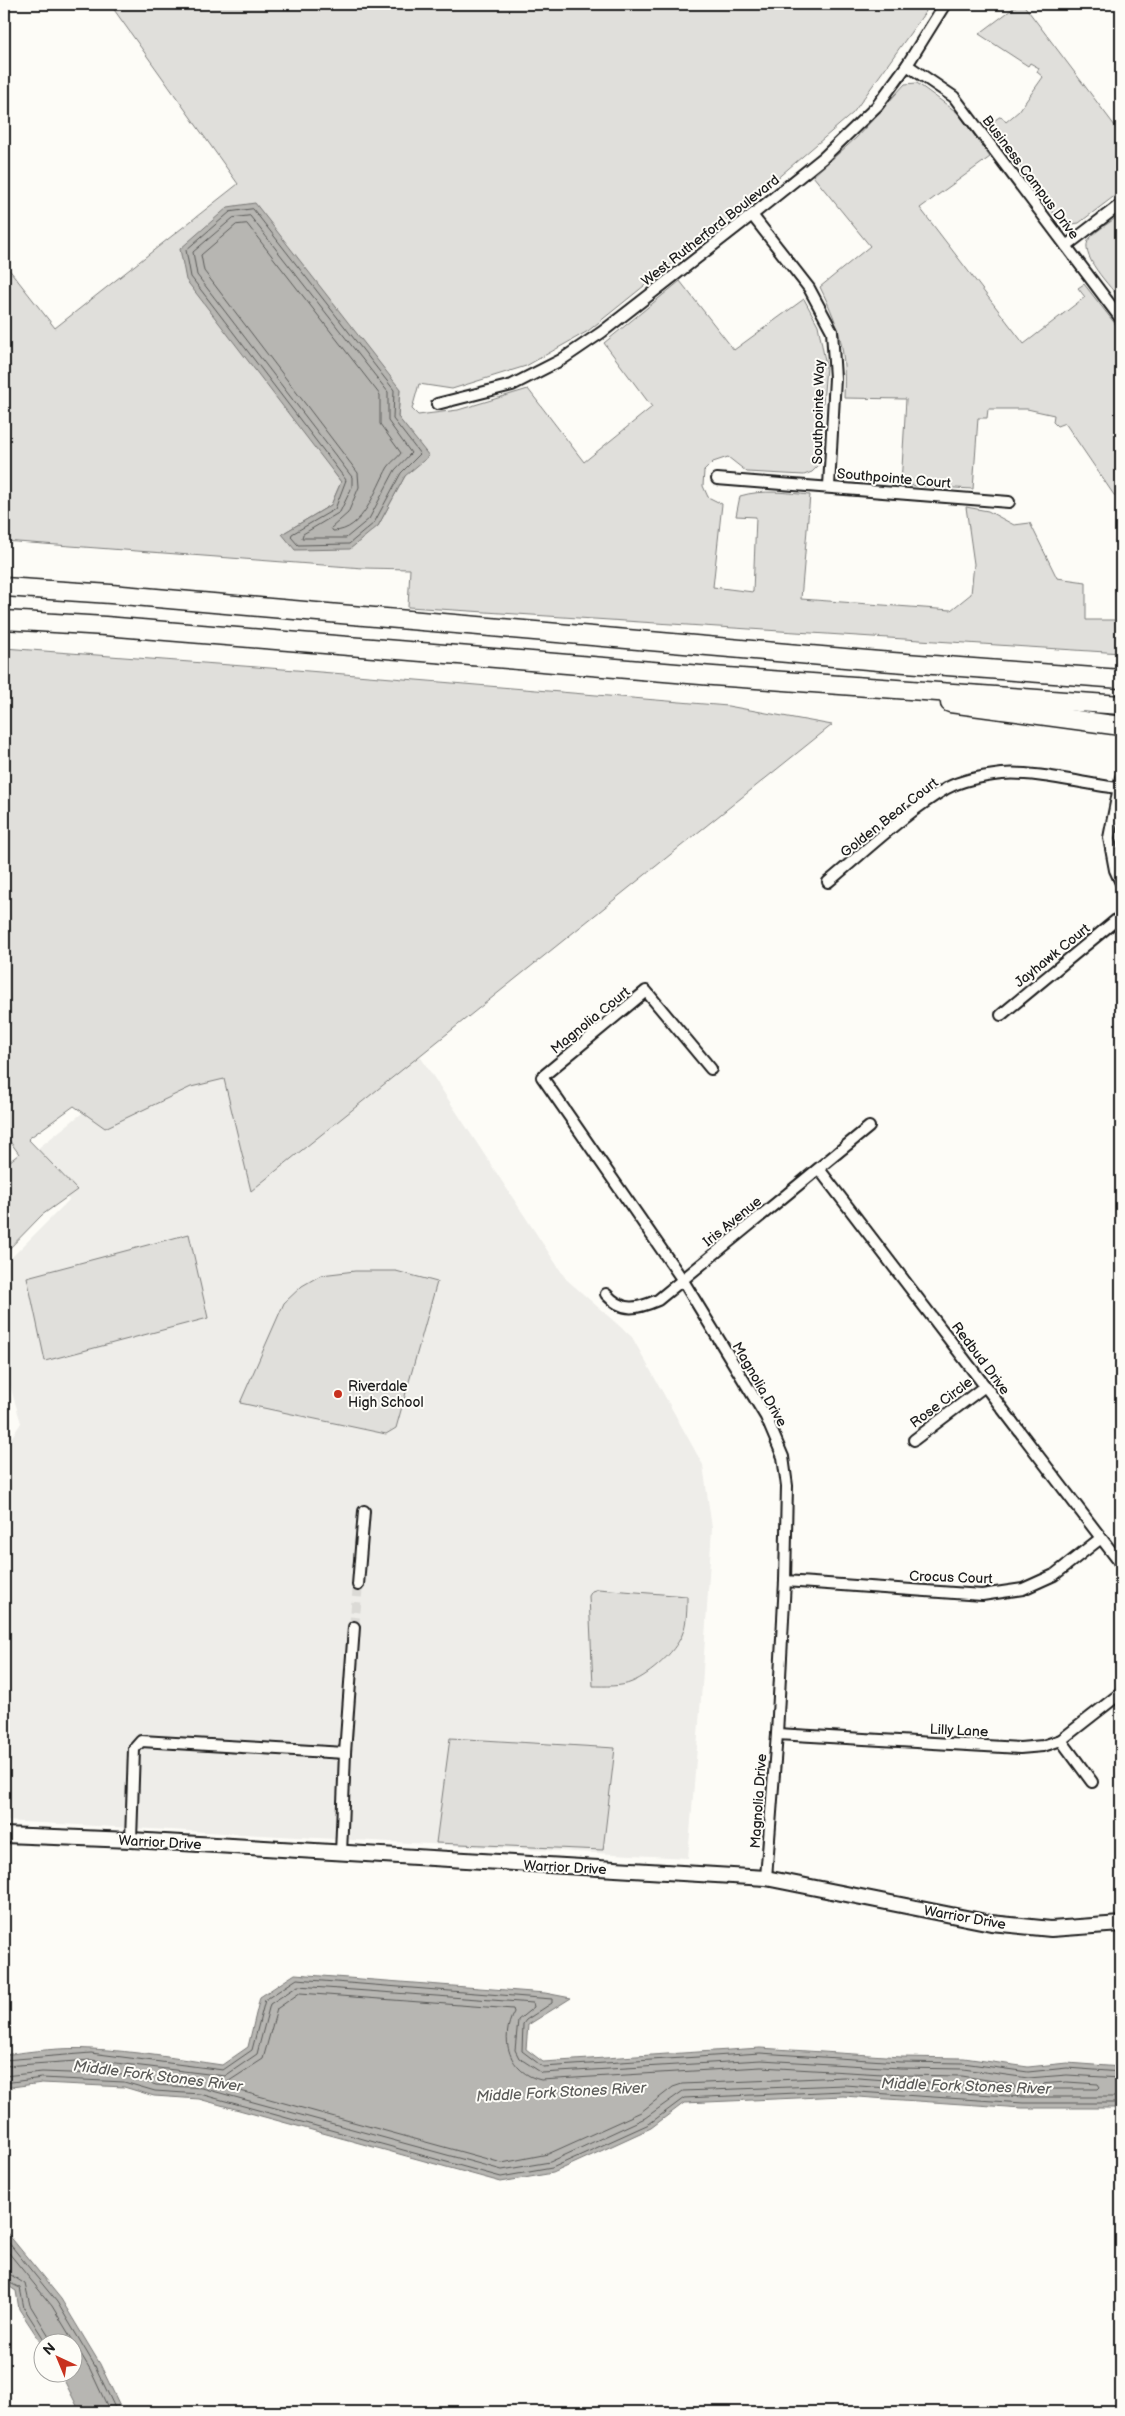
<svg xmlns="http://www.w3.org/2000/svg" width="1125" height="2416" font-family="'Balsamiq Sans',sans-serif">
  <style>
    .built { fill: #eeede9 }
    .green { fill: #e0dfdb; stroke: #7e7e7c; fill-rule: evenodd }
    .water { fill: #b7b6b2; stroke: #797876 }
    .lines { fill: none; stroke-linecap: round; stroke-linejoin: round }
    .shore { stroke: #5a5a58; stroke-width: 1 }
    .street-tunnel { stroke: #dbdad6; stroke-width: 10; stroke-dasharray: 10 5; stroke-linecap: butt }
    .street-casing { stroke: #1c1c1c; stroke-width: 14 }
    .secondary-casing { stroke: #1c1c1c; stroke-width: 18 }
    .highway-casing { stroke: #1c1c1c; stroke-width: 21 }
    .street { stroke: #fdfcf7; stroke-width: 10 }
    .secondary { stroke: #fdfcf7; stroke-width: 14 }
    .highway { stroke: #fdfcf7; stroke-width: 18 }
    .poi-dot { fill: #c8321e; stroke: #fdfcf7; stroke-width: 2 }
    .labels { text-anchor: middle; stroke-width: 4; stroke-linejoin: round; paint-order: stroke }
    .street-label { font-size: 14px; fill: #1c1c1c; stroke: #fdfcf7 }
    .poi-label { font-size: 14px; fill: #1c1c1c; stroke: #fdfcf7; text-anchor: start }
    .water-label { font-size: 15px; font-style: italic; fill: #5a5a58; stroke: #fdfcf7 }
  </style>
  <rect width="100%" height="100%" fill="#fdfcf7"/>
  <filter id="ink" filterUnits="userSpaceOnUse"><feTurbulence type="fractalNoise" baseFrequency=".02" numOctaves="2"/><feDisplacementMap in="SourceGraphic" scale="10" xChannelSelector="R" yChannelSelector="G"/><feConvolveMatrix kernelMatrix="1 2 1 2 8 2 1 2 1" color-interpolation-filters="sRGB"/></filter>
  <g filter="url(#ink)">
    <!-- built -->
    <polygon class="built" points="328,916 566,1279 632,1337 703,1465 712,1528 702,1686 688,1858 4,1821 4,1449 21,1423 4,1365 4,1265 69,1200 31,1154"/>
    <!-- green -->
    <g class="green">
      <path d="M110 4H422L424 6 427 4H931L853 113 767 187 588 331 526 366 452 389 419 384 412 409 418 415 458 410 528 389 584 462 652 407 604 343 680 281 734 350 804 299 818 325 826 366 818 466 812 472 804 475 747 472 728 457 713 462 704 471 703 486 708 497 722 504 713 587 753 592 756 517 736 516 740 496C763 489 787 493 810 495L801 599 951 610 971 594 974 564 966 507 988 511 1014 525 1030 523 1057 578 1086 582V620H1121V653L408 607 410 569 363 568 4 541V263L55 328 238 184ZM400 389 398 417 410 434 405 476 378 526 282 534 331 505 341 482 327 462Z"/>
      <polygon points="1019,4 1023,4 1121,134 1121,191 1079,223 1072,224 1057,218 991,128 992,122 1001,116 1006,122 1019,111 1043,77 1037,72 1039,68 1030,63 1028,66 979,34"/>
      <path d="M917 83 958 113 990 157 920 208 1024 344 1085 297 1078 288 1084 284 1120 330 1121 499 1114 495 1065 423 1057 426 1053 422 1054 415 1027 409H988L987 418H978L973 489 901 485 906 399 844 398C846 350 841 330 820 287L870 246 813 176 856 138 905 84Z"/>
      <path d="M1121 214V300C1112 288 1076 253 1090 238 1098 229 1111 222 1121 214Z"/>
      <polygon points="4,648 296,670 728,706 832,725 251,1191 224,1079 191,1087 105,1128 74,1106 28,1139 77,1190 42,1215 4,1254 4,1166 19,1154 4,1133"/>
      <polygon points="189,1234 208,1318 45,1361 27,1277"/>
      <polygon points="355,1271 396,1271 437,1282 396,1428 386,1434 240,1403 284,1303 302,1286 321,1275"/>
      <path d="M598 1589 687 1596C687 1609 687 1623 682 1635 674 1653 651 1674 632 1682 621 1687 605 1686 593 1686L589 1596 592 1591Z"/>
      <polygon points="450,1738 615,1748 603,1850 436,1843"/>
    </g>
    <!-- water -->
    <g class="water">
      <polygon points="255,203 400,389 398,417 429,456 405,476 378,526 350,549 295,550 282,534 331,505 341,482 186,280 180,249 228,207"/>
      <path d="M295 1974 545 1993 571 1998 528 2025 526 2049 543 2062 760 2048 901 2057 964 2058 1028 2067 1067 2063 1121 2067V2108H1022L843 2096 684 2103 651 2128 553 2173 501 2182 199 2099 154 2096 124 2087 42 2083 4 2088V2055C32 2051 63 2047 92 2049 135 2051 179 2059 222 2065L248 2047 260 1997Z"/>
      <polygon points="4,2229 61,2299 100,2364 123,2412 80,2412 61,2374 72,2374 72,2344 42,2344 19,2309 16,2291 4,2283"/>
    </g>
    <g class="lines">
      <!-- shore -->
      <g class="shore">
        <polygon points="253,209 394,390 393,419 420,454 401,473 374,523 349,544 298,545 291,537 292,534 335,509 346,480 191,277 186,250 230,212"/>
        <polygon points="250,216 388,392 388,421 411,453 395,470 369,519 346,538 302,538 303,534 340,512 352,487 352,477 197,275 193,252 233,218"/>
        <path d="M247 224 380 395V424L401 453C398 458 392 461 388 467 375 489 364 531 333 531L331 528 348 513 359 487 358 473 204 271 201 255 236 225Z"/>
        <path d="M300 1993 513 2009 514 2012C499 2039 509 2073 541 2080L761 2067 900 2075 962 2076 1013 2084 1015 2087 1013 2089 844 2077 682 2084 673 2087 641 2112 548 2154 502 2163 226 2087V2083L263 2059 277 2009Z"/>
        <polyline points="4,2060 91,2053 223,2070 252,2050 265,2000 297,1979 552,1999 552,2003 526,2020 523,2024 522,2051 543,2067 760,2053 900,2062 963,2063 1028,2072 1067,2068 1121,2072"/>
        <polyline points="4,2066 91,2060 225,2076 257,2054 270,2004 298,1986 533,2003 534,2007 518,2020 515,2050 519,2058 542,2073 761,2060 900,2068 963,2069 1028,2078 1067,2075 1121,2078"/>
        <polyline points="4,2076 42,2072 125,2075 156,2085 202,2088 502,2170 550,2162 645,2118 683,2091 844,2085 1023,2097 1121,2097"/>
        <polygon points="1067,2082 1098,2084 1100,2087 1098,2089 1045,2089 1042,2087 1044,2084"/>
        <polyline points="4,2083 42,2078 124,2082 155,2091 200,2094 501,2177 552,2168 649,2124 684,2098 843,2091 1023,2103 1121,2103"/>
        <polyline points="4,2237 57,2302 95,2366 117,2412"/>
        <polyline points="4,2247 52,2306 90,2369 110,2412"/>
        <polyline points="4,2273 11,2275 25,2284 30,2305 54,2344"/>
        <polyline points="4,2280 20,2288 24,2308 47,2344"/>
      </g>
      <!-- street-tunnel -->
      <polyline class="street-tunnel" points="354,1627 358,1585"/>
      <!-- street casing -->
      <g class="street-casing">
        <g id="street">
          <polyline points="907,65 954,97 1121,319"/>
          <polyline points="752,215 809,288 832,331 835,378 829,486"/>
          <polyline points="1066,246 1121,204"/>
          <polyline points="437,404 512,385 561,360 602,332 752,215 823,158 877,106 907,65 945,4"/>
          <polyline points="717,479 1009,502"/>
          <polyline points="1121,777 1109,838 1115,870 1121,883"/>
          <path d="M828 882C864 852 906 812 947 788 962 780 984 776 1002 774 1034 771 1085 784 1118 788"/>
          <polyline points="1001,1015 1121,916"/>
          <polyline points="711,1069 646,991 542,1077 682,1279 766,1417 783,1457 787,1486 785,1581 777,1734 766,1878"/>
          <polyline points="819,1169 1121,1564"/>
          <path d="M606 1294C623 1313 637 1309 658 1300L869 1127"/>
          <polyline points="914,1440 985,1386"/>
          <polyline points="785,1581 982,1595 1023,1589 1054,1575 1101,1538"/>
          <polyline points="358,1585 364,1511"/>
          <polyline points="777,1734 1020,1748 1043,1746 1061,1740 1121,1693"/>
          <polyline points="1061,1740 1092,1782"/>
          <polyline points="131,1840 134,1749 141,1741 345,1753"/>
          <polyline points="341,1854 345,1753 354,1627"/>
        </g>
      </g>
      <!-- secondary casing -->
      <g class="secondary-casing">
        <polyline id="secondary" points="4,1835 131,1840 766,1878 991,1923 1051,1929 1121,1924"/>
      </g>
      <!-- highway casing -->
      <g class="highway-casing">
        <g id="highway">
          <polyline points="4,587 111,594 879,661 1121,679"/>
          <polyline points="4,620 105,626 713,676 1121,705"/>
          <polyline points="950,703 1121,726"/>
        </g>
      </g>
      <!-- street -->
      <use href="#street" class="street"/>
      <!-- secondary -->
      <use href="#secondary" class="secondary"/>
      <!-- highway -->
      <use href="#highway" class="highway"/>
    </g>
  </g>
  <!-- markers -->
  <circle class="poi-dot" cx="338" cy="1394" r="5"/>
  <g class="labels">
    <!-- street labels -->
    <g class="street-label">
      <text transform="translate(1031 177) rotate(53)" y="5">Business Campus Drive</text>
      <text transform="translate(710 230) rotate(-38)" y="5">West Rutherford Boulevard</text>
      <text transform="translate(818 412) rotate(-89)" y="5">Southpointe Way</text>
      <text transform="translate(894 478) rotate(5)" y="5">Southpointe Court</text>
      <text transform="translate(889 817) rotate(-38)" y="5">Golden Bear Court</text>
      <text transform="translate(1052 955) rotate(-39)" y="5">Jayhawk Court</text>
      <text transform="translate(590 1020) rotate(-39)" y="5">Magnolia Court</text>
      <text transform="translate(732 1221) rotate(-39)" y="5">Iris Avenue</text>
      <text transform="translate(981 1358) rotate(53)" y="5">Redbud Drive</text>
      <text transform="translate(760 1384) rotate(60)" y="5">Magnolia Drive</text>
      <text transform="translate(941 1402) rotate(-37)" y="5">Rose Circle</text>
      <text transform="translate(951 1577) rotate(2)" y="5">Crocus Court</text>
      <text transform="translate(959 1730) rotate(3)" y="5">Lilly Lane</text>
      <text transform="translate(758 1801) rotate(-86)" y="5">Magnolia Drive</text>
      <text transform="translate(160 1842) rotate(3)" y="5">Warrior Drive</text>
      <text transform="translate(565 1867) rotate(3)" y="5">Warrior Drive</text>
      <text transform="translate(965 1917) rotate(10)" y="5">Warrior Drive</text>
    </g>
    <!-- poi labels -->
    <g class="poi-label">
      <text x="348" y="1391">Riverdale<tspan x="348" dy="16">High School</tspan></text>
    </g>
    <!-- water labels -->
    <g class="water-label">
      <text transform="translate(158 2076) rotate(7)" y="5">Middle Fork Stones River</text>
      <text transform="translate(966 2086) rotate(2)" y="5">Middle Fork Stones River</text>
      <text transform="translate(561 2092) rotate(-3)" y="5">Middle Fork Stones River</text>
    </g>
  </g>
  <!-- margin -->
  <rect width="1125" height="2416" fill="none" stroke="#fdfcf7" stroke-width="20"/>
  <rect x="10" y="10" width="1105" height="2396" fill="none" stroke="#1c1c1c" stroke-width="2" filter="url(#ink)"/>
  <!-- north arrow -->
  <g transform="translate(58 2358) rotate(316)"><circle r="24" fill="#fdfcf7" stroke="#a3a29f"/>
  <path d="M0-4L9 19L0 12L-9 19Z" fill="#c8321e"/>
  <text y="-8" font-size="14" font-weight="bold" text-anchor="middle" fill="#1c1c1c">N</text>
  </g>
</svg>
